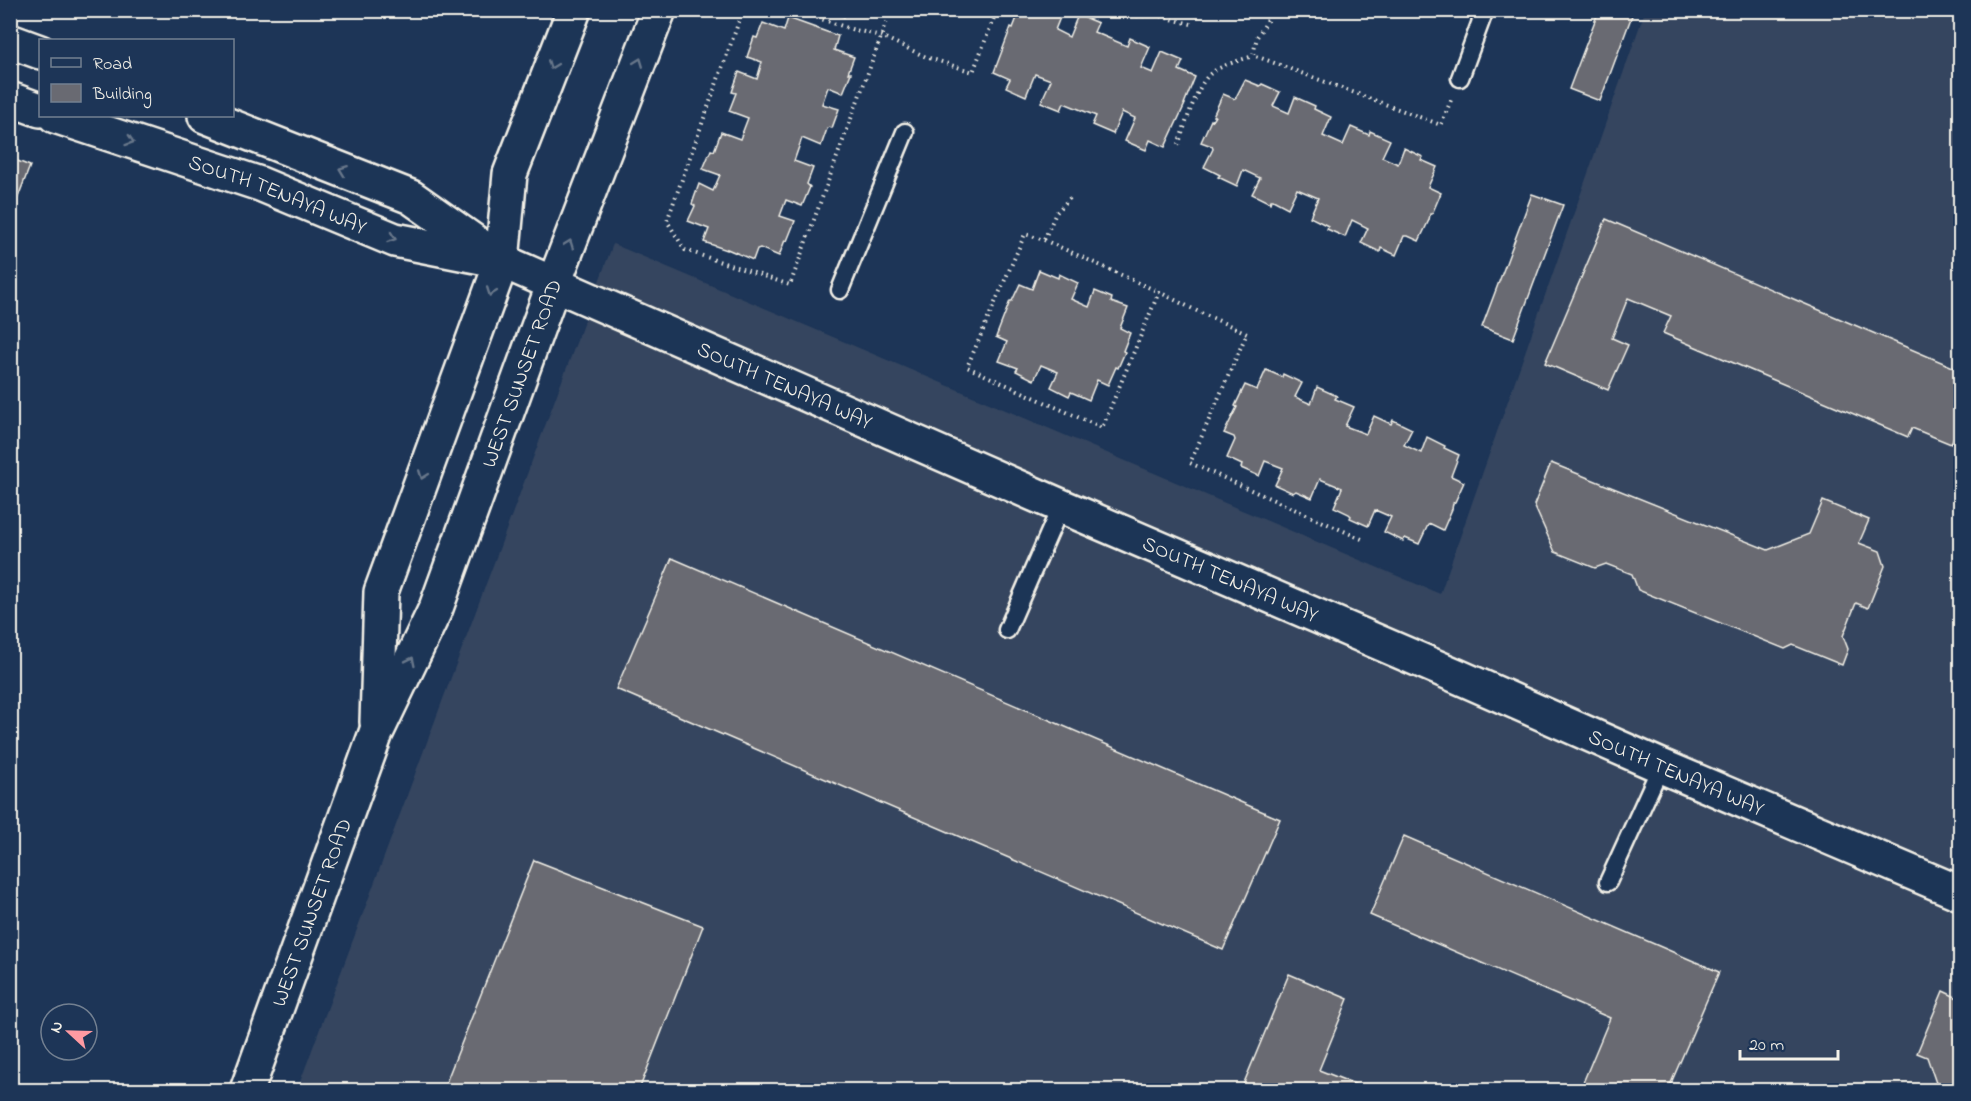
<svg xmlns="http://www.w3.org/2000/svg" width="1971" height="1101" font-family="'Indie Flower',sans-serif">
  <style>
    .built { fill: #34455f }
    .building { fill: #696a72; stroke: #f4f1e8; stroke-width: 1.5 }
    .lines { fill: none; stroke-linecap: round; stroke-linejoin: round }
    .lane-casing { stroke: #f4f1e8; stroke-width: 21 }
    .secondary-casing { stroke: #f4f1e8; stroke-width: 38 }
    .path { stroke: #f4f1e8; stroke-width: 4; stroke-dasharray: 1.5 4.5; stroke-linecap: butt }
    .lane { stroke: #1d3557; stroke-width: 16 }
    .secondary { stroke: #1d3557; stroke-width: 33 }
    .oneway { stroke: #68778a }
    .labels { text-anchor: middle; stroke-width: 4.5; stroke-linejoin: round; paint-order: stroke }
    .street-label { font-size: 21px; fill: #f4f1e8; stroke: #1d3557 }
  </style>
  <rect width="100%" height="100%" fill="#1d3557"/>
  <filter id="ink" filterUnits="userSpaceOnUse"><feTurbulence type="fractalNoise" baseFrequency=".0167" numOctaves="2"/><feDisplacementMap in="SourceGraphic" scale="12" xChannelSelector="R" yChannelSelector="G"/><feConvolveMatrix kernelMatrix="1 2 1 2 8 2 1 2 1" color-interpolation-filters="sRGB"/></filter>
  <g filter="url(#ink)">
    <!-- built -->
    <polygon class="built" points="1645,11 1960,11 1960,1090 297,1090 613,244 1440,594"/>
    <!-- building -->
    <g class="building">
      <polygon points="827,10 846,10 844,17"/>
      <polygon points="1020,10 1063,10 1055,30 1069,37 1078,15 1098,23 1094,32 1127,46 1130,38 1150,47 1141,68 1153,73 1162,52 1183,61 1179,70 1195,77 1184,104 1185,104 1165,147 1150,140 1146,150 1125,141 1135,118 1122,112 1113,134 1092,125 1096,116 1064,103 1061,110 1041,102 1051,80 1035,74 1026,96 1006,87 1010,79 994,72 1011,27 1013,28"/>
      <polygon points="1599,10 1634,10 1600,101 1569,89"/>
      <polygon points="788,18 838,36 834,50 854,57 848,73 851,73 843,93 828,87 822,104 839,109 832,128 829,127 827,129 821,146 802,138 794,161 813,168 807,184 810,187 802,206 786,200 780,216 795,221 787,241 785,240 779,256 760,248 757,249 753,260 727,249 727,250 704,242 709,229 688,221 695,206 692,204 699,184 713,191 720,175 703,169 711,150 714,151 721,132 740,139 748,118 729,111 736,93 732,92 739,72 757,79 762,62 747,57 754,37 757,38 763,23 784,31"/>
      <polygon points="1245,80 1260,86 1262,84 1280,92 1273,106 1289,113 1295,97 1315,106 1314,109 1331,117 1323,136 1343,145 1351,127 1369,135 1370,131 1390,140 1382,157 1398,164 1404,148 1423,157 1421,160 1437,167 1428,187 1441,193 1432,214 1430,214 1429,220 1419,241 1408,236 1404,236 1396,255 1381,248 1380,252 1361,243 1368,228 1352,220 1345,237 1327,229 1328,226 1310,217 1318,198 1297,189 1288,208 1273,200 1271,200 1270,203 1252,194 1260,178 1243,170 1237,186 1218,177 1220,175 1204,167 1213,149 1212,146 1201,142 1211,120 1212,121 1215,116 1213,116 1223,94 1235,99"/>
      <polygon points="10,158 30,166 10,218"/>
      <polygon points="1532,194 1563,205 1513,339 1482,327"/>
      <polygon points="1606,219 1960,370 1960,421 1951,444 1912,428 1908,437 1663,333 1671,316 1628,298 1612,338 1628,345 1608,390 1545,363"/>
      <polygon points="1039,270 1058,278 1059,274 1078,283 1071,299 1089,307 1095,291 1112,298 1111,302 1128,308 1120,328 1130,333 1123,351 1125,352 1118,368 1116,367 1108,385 1097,380 1089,400 1071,392 1069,396 1051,387 1058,372 1041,365 1034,380 1016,371 1018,368 999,361 1007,342 996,337 1010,301 1012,301 1020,284 1032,289"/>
      <polygon points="1266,370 1282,377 1283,374 1302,383 1295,397 1311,404 1317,387 1337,396 1335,399 1354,407 1345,426 1366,434 1374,416 1391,424 1393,420 1412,429 1404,445 1421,453 1427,437 1445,446 1444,448 1459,455 1451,476 1464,482 1455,502 1453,503 1452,509 1443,530 1431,524 1428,525 1419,544 1405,538 1403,541 1384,532 1391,517 1375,510 1368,526 1350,518 1351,516 1349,514 1334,507 1342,488 1320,479 1312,498 1296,491 1293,493 1275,485 1283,468 1265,461 1259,476 1241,468 1242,465 1227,458 1235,440 1234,437 1224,433 1237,407 1235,406 1245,385 1257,390"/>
      <polygon points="1551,463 1768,550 1809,534 1823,501 1869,520 1859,543 1880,551 1885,566 1868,608 1856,603 1843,636 1848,649 1842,665 1793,645 1785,649 1638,590 1632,574 1606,564 1595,568 1555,552 1534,505"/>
      <polygon points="672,558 1280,819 1223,950 616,689"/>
      <polygon points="1404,836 1719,972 1668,1090 1594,1090 1582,1085 1610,1018 1370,915"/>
      <polygon points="534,860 703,926 639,1090 443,1090"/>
      <polygon points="1289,974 1348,999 1319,1070 1370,1090 1241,1090"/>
      <polygon points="1943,991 1960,999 1960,1090 1953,1090 1936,1083 1927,1057 1917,1053"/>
    </g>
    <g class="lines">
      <!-- lane casing -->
      <g class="lane-casing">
        <g id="lane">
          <polyline points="1460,78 1485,10"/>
          <polyline points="840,290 905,132"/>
          <polyline points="1007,630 1061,506"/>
          <polyline points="1608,882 1661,766"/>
        </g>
      </g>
      <!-- secondary casing -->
      <g class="secondary-casing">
        <g id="secondary">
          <polyline points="10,41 40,52"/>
          <polyline points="10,99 40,110"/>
          <path id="s1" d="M55 116 260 184 395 240 502 261 1061 506 1457 676 1661 766 1960 893"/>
          <polyline points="205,116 411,197 493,255"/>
          <polyline points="377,722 381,592 502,261 510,174 574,10"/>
          <path id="s2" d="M247 1090 376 733 436 608 554 283 659 10"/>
        </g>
      </g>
      <!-- path -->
      <g class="path">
        <polyline points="743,10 667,221 685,250 790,285 891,10"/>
        <polyline points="794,10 851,29 881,36 926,57 973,72 997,10"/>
        <polyline points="1120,10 1133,16 1155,15 1195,25"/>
        <polyline points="1274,10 1257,37 1253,55 1441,125 1451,100"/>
        <polyline points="1419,10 1427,14 1428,10"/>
        <path d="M1178 145C1185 127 1196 87 1209 75 1218 66 1241 60 1253 56"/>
        <polyline points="1070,198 1056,213 1044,240 1025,234 967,367 1102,428 1159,292 1201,313 1247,333 1190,463 1364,540"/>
        <polyline points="1044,240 1159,292"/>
      </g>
      <!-- lane -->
      <use href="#lane" class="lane"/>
      <!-- secondary -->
      <use href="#secondary" class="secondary"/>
    </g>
    <!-- one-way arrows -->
    <defs><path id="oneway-chevron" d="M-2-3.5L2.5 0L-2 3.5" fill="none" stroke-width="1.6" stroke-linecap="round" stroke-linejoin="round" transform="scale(1.5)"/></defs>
    <g class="oneway">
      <use href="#oneway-chevron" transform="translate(639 62) rotate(-69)"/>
      <use href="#oneway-chevron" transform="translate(552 65) rotate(111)"/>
      <use href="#oneway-chevron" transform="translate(130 141) rotate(18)"/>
      <use href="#oneway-chevron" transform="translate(343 170) rotate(-159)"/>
      <use href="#oneway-chevron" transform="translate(392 238) rotate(19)"/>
      <use href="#oneway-chevron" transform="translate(569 244) rotate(-69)"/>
      <use href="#oneway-chevron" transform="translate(491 292) rotate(110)"/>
      <use href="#oneway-chevron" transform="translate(423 475) rotate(110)"/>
      <use href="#oneway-chevron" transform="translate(411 661) rotate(-64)"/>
    </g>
  </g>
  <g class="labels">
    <!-- street labels -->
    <g class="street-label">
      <text dy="7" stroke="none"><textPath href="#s1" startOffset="236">SOUTH TENAYA WAY</textPath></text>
      <text dy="7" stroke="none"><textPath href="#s2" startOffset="768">WEST SUNSET ROAD</textPath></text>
      <text dy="7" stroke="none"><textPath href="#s1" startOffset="780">SOUTH TENAYA WAY</textPath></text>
      <text dy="7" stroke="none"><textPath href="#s1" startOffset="1266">SOUTH TENAYA WAY</textPath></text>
      <text dy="7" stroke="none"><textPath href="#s1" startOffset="1752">SOUTH TENAYA WAY</textPath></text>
      <text dy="7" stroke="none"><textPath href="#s2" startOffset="189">WEST SUNSET ROAD</textPath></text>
    </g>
  </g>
  <!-- margin -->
  <rect width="1971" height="1101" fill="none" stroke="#1d3557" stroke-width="36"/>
  <rect x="18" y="18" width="1935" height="1065" fill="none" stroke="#f4f1e8" stroke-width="2" filter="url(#ink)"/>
  <!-- legend -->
  <rect x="39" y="39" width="195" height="78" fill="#1d3557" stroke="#738091" stroke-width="1.5"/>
  <rect x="51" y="58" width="30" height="9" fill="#1d3557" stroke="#738091" stroke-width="1.5"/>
  <text x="93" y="69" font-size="18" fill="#f4f1e8">Road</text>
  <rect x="51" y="84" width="30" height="18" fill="#696a72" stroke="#738091" stroke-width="1.5"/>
  <text x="93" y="99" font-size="18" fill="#f4f1e8">Building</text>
  <!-- north arrow -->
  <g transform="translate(69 1032) rotate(292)"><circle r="28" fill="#1d3557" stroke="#738091" stroke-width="1.5"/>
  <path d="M0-4.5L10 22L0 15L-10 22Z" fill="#ff9aa2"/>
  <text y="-9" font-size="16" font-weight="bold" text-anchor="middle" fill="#f4f1e8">N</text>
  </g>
  <!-- scale -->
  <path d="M1740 1050v9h98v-9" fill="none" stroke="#f4f1e8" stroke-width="3"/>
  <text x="1749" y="1050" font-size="18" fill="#f4f1e8" stroke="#1d3557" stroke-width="4.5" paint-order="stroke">20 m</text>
</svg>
